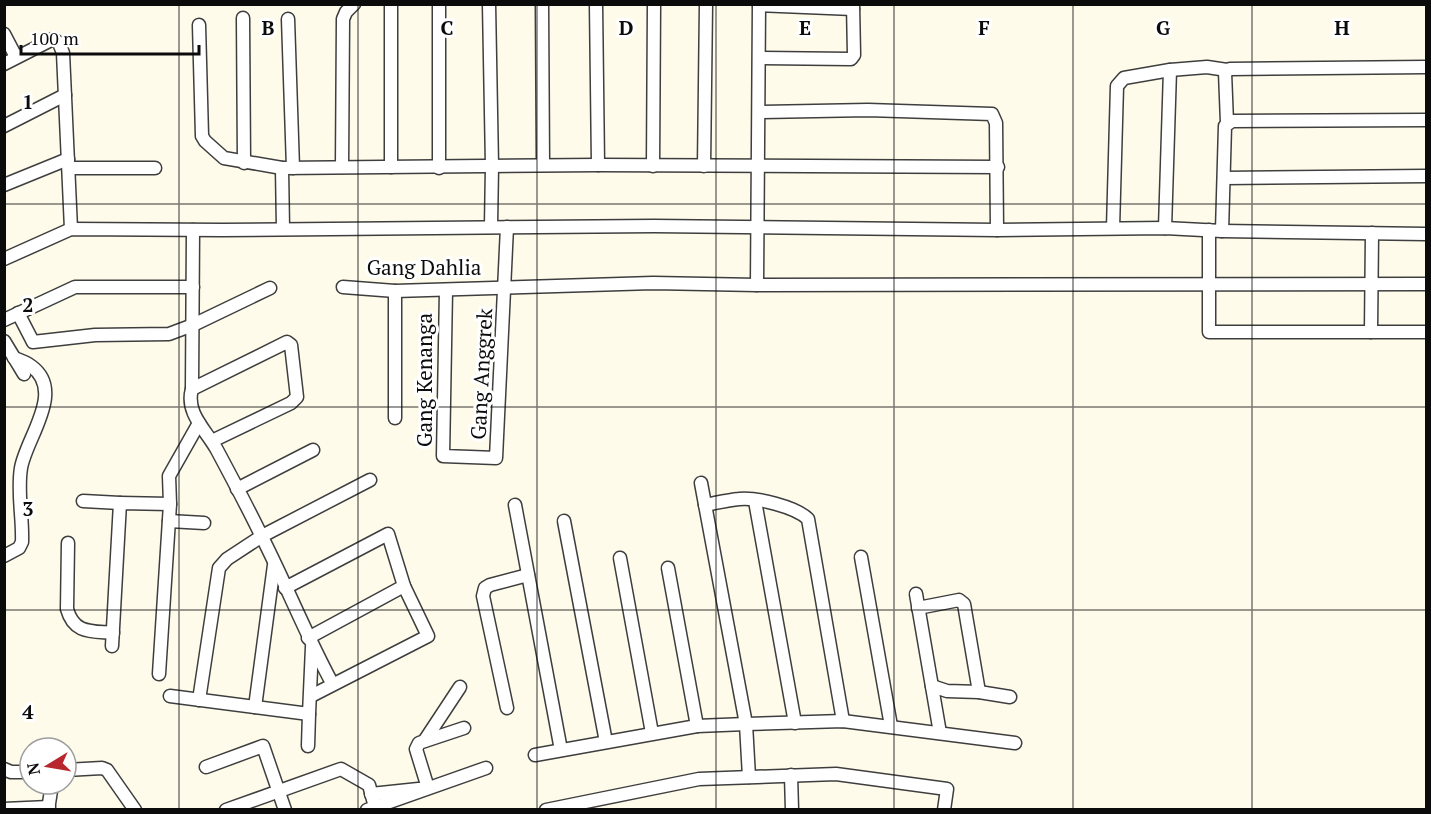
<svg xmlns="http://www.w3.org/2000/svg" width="1431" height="814" font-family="'PT Serif',serif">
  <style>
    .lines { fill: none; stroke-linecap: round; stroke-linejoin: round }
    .minor-casing { stroke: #3e3e3e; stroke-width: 15 }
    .minor { stroke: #fff; stroke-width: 12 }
    .grid { fill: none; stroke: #0b0b0b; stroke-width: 1.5; stroke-opacity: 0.55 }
    .labels { text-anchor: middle; stroke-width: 6; stroke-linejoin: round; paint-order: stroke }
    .street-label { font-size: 21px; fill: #0b0b0b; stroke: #fff }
    .grid-label { font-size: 20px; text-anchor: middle; font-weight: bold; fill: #0b0b0b; stroke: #fff; stroke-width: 6; stroke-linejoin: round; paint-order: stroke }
  </style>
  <rect width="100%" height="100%" fill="#fffbea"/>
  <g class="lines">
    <!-- minor casing -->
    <g class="minor-casing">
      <g id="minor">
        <polyline points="391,4 391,167"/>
        <polyline points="439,4 439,168"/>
        <polyline points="489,4 492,166 491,226"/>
        <polyline points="542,4 543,165"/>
        <polyline points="596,4 598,165"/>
        <polyline points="759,5 853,9"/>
        <polyline points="243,18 244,163"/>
        <polyline points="288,19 293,168"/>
        <polyline points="199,25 202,136 205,141 224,158 282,168 598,165 998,167"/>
        <polyline points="4,34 16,57"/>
        <polyline points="760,58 851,59 854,55 853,4"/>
        <polyline points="4,64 53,39 59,43 63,53 71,229"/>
        <polyline points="759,112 868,110 992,114 996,123 997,230"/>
        <polyline points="1227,123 1225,72 1230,69 1426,67"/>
        <polyline points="4,126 65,95"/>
        <polyline points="653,166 654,4"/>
        <polyline points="704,166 706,4"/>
        <polyline points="342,167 343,19 346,12 354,4"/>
        <polyline points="69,168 155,168"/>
        <polyline points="282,168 283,229"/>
        <polyline points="1224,178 1426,176"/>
        <polyline points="4,185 68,159"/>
        <polyline points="1113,228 1117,86 1124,78 1170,70 1207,67 1227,70"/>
        <polyline points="1165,228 1170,70"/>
        <path d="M193 230 192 389C185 413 206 430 217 450 232 478 247 506 261 535 286 584 306 635 332 683"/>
        <polyline points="1209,230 1209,332 1426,332"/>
        <polyline points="1222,231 1426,234"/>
        <polyline points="4,259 71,229 222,230 654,226 997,230 1165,228 1222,231 1225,126 1232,121 1426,120"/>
        <polyline points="757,285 759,4"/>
        <polyline points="343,287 395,291 653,283 757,285 1426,284"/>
        <polyline points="446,290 443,456 496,458 507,227"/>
        <polyline points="18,313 33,342 95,335 169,334 193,325 270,288"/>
        <polyline points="4,320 75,287 193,287"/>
        <polyline points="1371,332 1372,233"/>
        <polyline points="4,341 24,374"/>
        <polyline points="192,389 287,342 291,345 297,397 291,403 212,441"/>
        <polyline points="395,418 395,291"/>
        <polyline points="701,483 746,724 749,777"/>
        <polyline points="237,489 313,450"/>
        <polyline points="83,501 120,503"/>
        <polyline points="755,501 795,723"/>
        <polyline points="515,505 561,750"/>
        <path d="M705 505C716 503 728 500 739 499 756 497 796 507 808 519L843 721"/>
        <polyline points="169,521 204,523"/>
        <polyline points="564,521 606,742"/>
        <path d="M68 543 67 609C74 634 91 631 113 633"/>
        <path d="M4 556 19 548 22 542C23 518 17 492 21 468 26 438 66 391 31 366 26 362 20 360 14 358"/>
        <polyline points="861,557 891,726"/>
        <polyline points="620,558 652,733"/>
        <polyline points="668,568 697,726"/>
        <polyline points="285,588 388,534 404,586 428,636 311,696"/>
        <polyline points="916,594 940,733"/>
        <polyline points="918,608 959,600 964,604 979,692"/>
        <polyline points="308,638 404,586"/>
        <polyline points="112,646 120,503 170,504"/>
        <polyline points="159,674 170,504 169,476 199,423"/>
        <polyline points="932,686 947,691 979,692 1010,697"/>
        <polyline points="170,696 309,714 312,647"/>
        <polyline points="199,700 219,568 227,559 262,536 370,480"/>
        <polyline points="255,707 274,565"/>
        <polyline points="507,708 483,596 485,588 490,585 528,575"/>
        <polyline points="425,740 460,687"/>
        <polyline points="308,746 309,714"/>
        <polyline points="535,755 697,726 746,724 843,721 1015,743"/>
        <polyline points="206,767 263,746 285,810"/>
        <polyline points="4,769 11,772 30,772"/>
        <polyline points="66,770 102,768 107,770 135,810"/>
        <polyline points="791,775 792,810"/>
        <polyline points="371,794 428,788 416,749 419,743 464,728"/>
        <polyline points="4,809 49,807"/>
        <polyline points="48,810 52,784"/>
        <polyline points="226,810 341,769 369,785 375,807"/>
        <polyline points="367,810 486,768"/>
        <polyline points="546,810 699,779 836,774 947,789 944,810"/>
      </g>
    </g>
    <!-- minor -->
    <use href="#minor" class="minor"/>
  </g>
  <!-- grid -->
  <path class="grid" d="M179 4V810M358 4V810M537 4V810M716 4V810M894 4V810M1073 4V810M1252 4V810M4 204H1426M4 407H1426M4 610H1426"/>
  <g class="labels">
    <!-- street labels -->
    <g class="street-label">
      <text x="424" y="275">Gang Dahlia</text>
      <text transform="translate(482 374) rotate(-87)" y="7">Gang Anggrek</text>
      <text transform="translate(425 380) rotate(-90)" y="7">Gang Kenanga</text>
    </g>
  </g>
  <g class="grid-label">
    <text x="268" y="35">B</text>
    <text x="447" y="35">C</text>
    <text x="626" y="35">D</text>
    <text x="805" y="35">E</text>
    <text x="984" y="35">F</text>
    <text x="1163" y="35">G</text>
    <text x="1342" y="35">H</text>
    <text x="28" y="109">1</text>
    <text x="28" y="312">2</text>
    <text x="28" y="516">3</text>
    <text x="28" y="719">4</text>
  </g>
  <!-- border -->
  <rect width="1431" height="814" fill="none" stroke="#0b0b0b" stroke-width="12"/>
  <!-- north arrow -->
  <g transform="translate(48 766) rotate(259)"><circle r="28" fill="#ffffff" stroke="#9d9d9d" stroke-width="1.5"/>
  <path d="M0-4.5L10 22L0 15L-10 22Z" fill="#b7272d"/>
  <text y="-9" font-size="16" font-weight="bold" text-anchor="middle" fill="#0b0b0b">N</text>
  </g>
  <!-- scale -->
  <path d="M21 45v9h178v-9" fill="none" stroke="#0b0b0b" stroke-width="3"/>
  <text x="30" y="45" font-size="18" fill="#0b0b0b" stroke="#ffffff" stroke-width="4.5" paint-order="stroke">100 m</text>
</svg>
